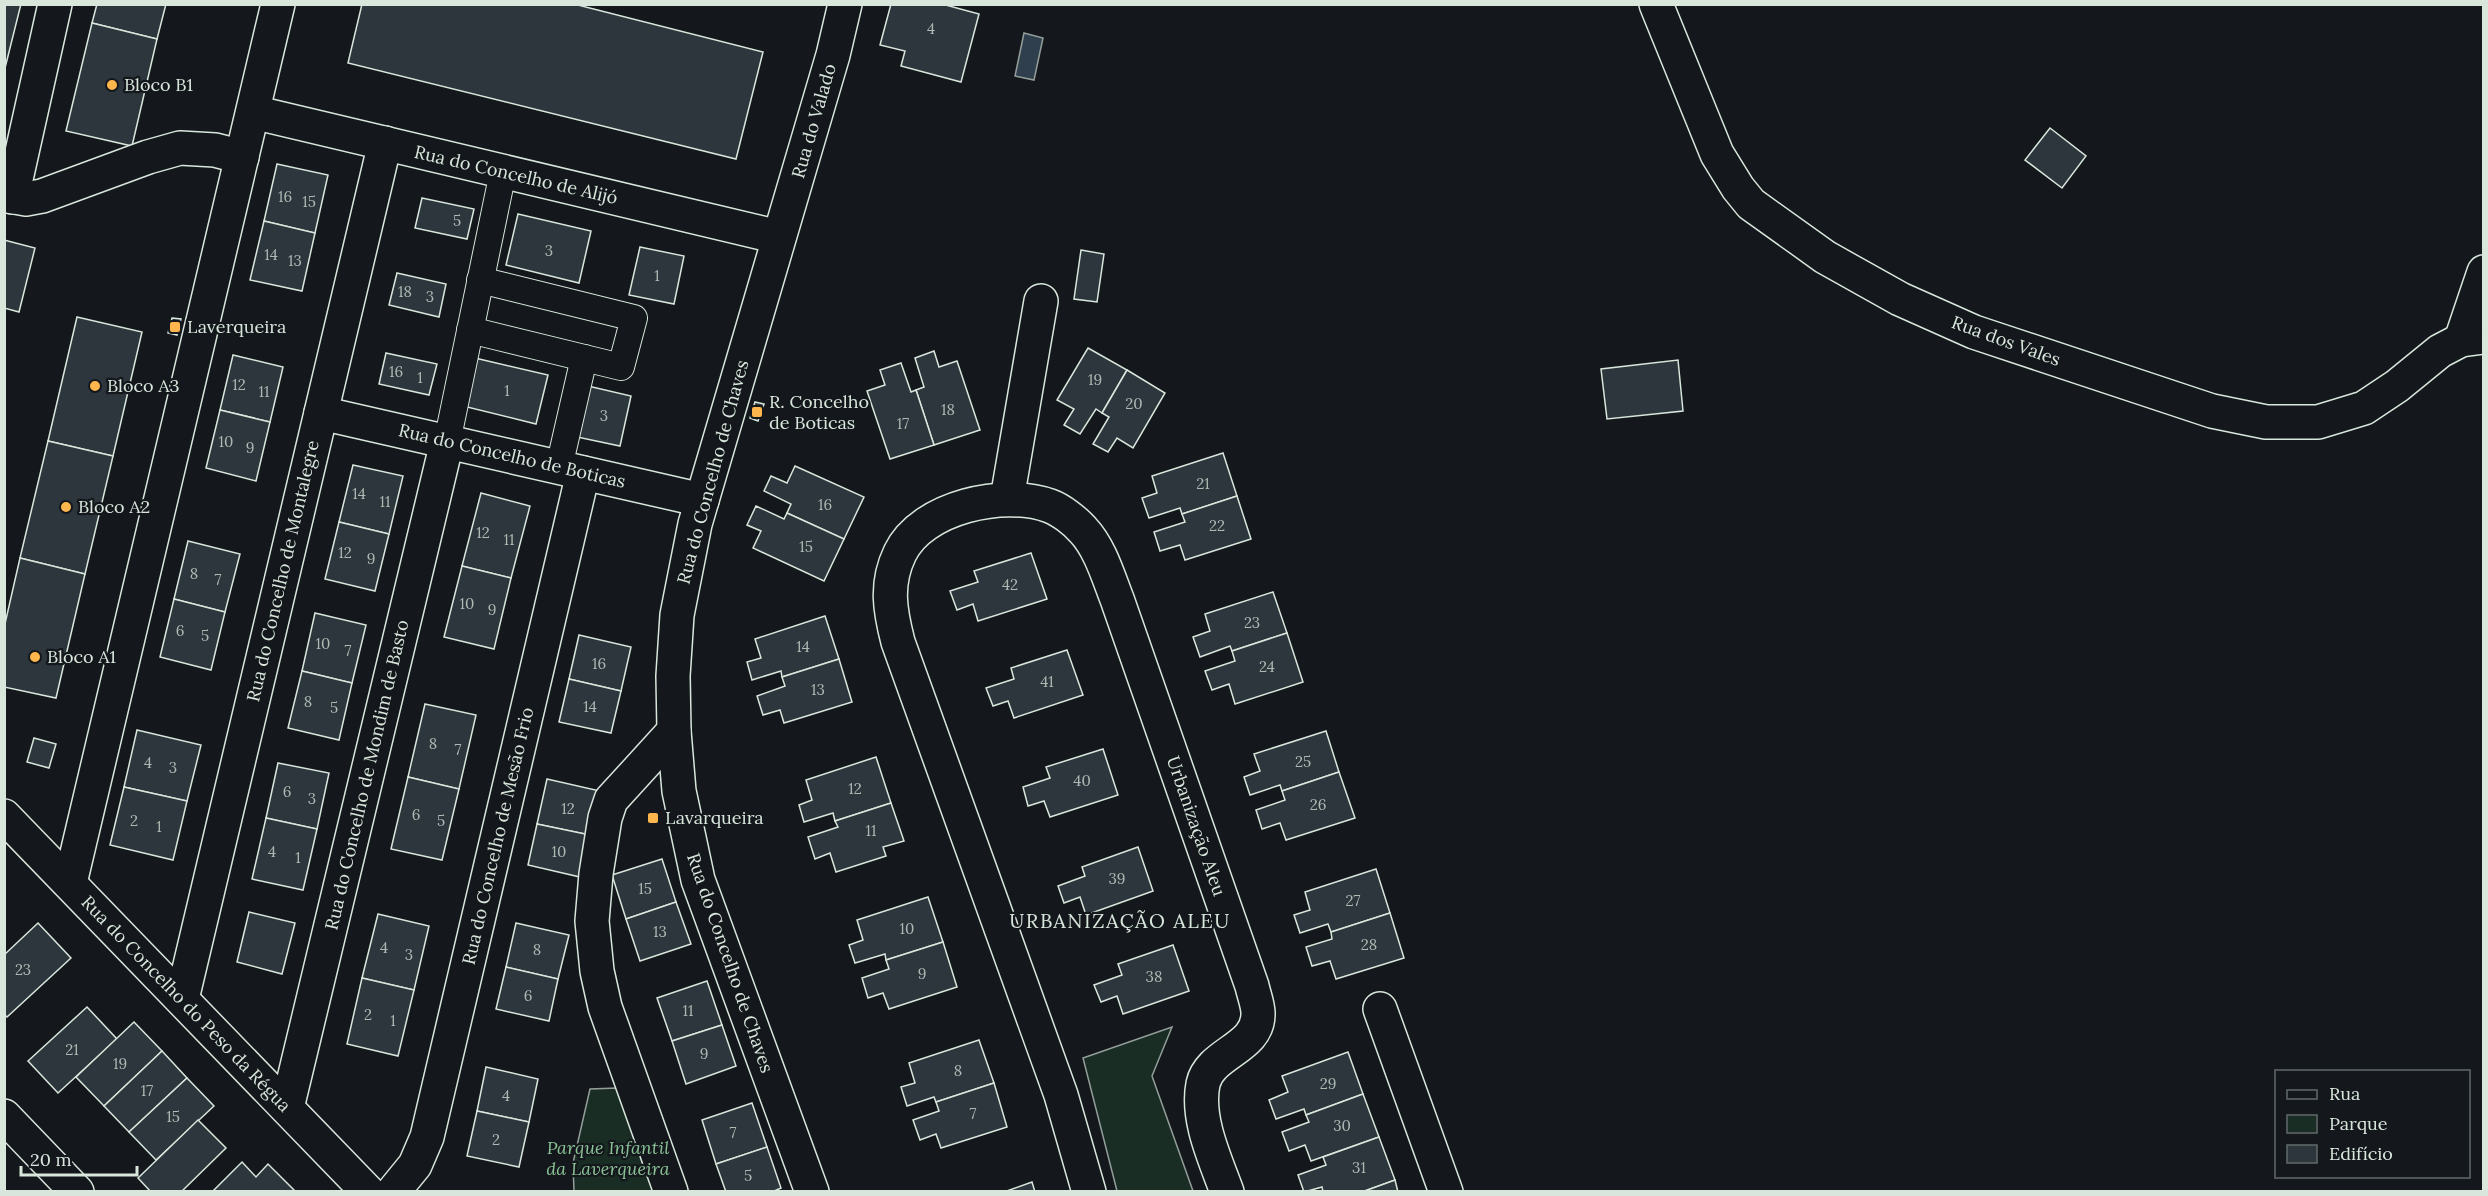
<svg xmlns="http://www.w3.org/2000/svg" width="2488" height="1196" font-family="Lora,serif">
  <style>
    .green { fill: #1a2d24; stroke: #939e99; stroke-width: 1.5 }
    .water { fill: #2f3f4d; stroke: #939e99; stroke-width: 1.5 }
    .building { fill: #2c363c; stroke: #d8e6dc; stroke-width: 1.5 }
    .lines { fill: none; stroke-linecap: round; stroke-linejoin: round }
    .pedestrian-casing { stroke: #d8e6dc; stroke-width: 28 }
    .minor-casing { stroke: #d8e6dc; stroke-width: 36 }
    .tertiary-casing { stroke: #d8e6dc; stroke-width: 36 }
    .pedestrian { stroke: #14181c; stroke-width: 26 }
    .minor { stroke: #14181c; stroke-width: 33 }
    .tertiary { stroke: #14181c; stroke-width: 33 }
    .poi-dot { fill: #ffb74d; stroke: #14181c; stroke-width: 2 }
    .labels { text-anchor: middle; stroke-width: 4.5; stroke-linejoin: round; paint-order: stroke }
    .number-label { font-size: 15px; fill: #adbab4 }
    .poi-label { font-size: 18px; fill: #d8e6dc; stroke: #14181c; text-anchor: start }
    .street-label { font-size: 18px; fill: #d8e6dc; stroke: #14181c }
    .park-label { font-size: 18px; font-style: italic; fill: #8ac095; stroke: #14181c }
    .neighbourhood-label { font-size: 20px; letter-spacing: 1.5px; fill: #d8e6dc; stroke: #14181c }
  </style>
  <rect width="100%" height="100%" fill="#14181c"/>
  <!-- green -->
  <g class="green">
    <polygon points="1172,1027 1152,1076 1193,1191 1117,1191 1083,1058"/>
    <polygon points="617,1088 654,1192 574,1192 573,1163 590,1089"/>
  </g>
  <!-- water -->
  <polygon class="water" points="1024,33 1043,38 1034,80 1015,76"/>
  <!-- building -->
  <g class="building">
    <polygon points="4,4 21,4 4,72"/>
    <polygon points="97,4 166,4 157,39 92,23"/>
    <polygon points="362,4 574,4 763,52 736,159 348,63"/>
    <polygon points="891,4 942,4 979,14 961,82 901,66 905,51 880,45"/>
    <polygon points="92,23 157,39 132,146 66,131"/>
    <polygon points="2050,128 2086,156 2062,188 2025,160"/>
    <polygon points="277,164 328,175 315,233 264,221"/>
    <polygon points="422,198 474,209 467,239 415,228"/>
    <polygon points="518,214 591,231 579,283 506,265"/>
    <polygon points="264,221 315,233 302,291 250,280"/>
    <polygon points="4,240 35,248 19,312 4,308"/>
    <polygon points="640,247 684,256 674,304 629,295"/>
    <polygon points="1081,250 1104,254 1097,302 1074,299"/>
    <polygon points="397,273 446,284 439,317 389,305"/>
    <polygon points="77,317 142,332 113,456 48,441"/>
    <polygon points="172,318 181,319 177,335 168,333"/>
    <polygon points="1088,348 1127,370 1102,413 1096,409 1080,434 1064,425 1074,409 1057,400"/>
    <polygon points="934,351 939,367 957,361 980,430 934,445 916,390 924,387 915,358"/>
    <polygon points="386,353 437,364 429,395 379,384"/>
    <polygon points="233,355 283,367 270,422 220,410"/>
    <polygon points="475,358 548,375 536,424 463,406"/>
    <polygon points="1678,360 1683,411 1607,419 1601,369"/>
    <polygon points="901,363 911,392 916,390 934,445 890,459 867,391 885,385 880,370"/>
    <polygon points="1127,370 1165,393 1133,448 1117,438 1108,452 1093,444 1109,417 1102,413"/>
    <polygon points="588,386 631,396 620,446 577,437"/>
    <polygon points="755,402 764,404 758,421 750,418"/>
    <polygon points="220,410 270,422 256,481 206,468"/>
    <polygon points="48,441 113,456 85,574 20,558"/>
    <polygon points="1223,453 1237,496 1182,514 1180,508 1149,518 1142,498 1157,493 1152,476"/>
    <polygon points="353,465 403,476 389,534 339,522"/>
    <polygon points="795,466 864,497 844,539 787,513 791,504 764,491 771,476 787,483"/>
    <polygon points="481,493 530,506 511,578 462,566"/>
    <polygon points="1237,496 1251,539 1185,560 1180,545 1160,551 1154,532 1185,522 1182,514"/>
    <polygon points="756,506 784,519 787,513 844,539 824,581 753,548 761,531 747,525"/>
    <polygon points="339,522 389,534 375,591 325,579"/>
    <polygon points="188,541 240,554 225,612 174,599"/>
    <polygon points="1031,553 1047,599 978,621 973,604 957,610 950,591 978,582 974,571"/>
    <polygon points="20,558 85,574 56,698 4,687 4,628"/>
    <polygon points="462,566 511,578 494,649 444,637"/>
    <polygon points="1273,592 1287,633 1232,651 1230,646 1200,657 1193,637 1210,631 1205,614"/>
    <polygon points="174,599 225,612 211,670 160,657"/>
    <polygon points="315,613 366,625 352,683 302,671"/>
    <polygon points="825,616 839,659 782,677 781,671 752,680 747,662 761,658 755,639"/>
    <polygon points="1287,633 1303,682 1235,704 1229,684 1212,690 1205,671 1235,661 1232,651"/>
    <polygon points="579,635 631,647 621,691 569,679"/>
    <polygon points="1067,650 1083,695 1014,718 1008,701 993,706 986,688 1014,679 1011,668"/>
    <polygon points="839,659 852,702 784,723 780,710 763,715 757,696 785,686 782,677"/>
    <polygon points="302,671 352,683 339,740 288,728"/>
    <polygon points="569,679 621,691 611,733 559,722"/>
    <polygon points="425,704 476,715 459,789 408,777"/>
    <polygon points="137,730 201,745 187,801 124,787"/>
    <polygon points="1326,731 1339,772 1282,791 1280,785 1250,795 1244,777 1260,771 1254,754"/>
    <polygon points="34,738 56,744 49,768 27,762"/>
    <polygon points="1103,749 1118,795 1050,817 1044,801 1028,806 1023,787 1050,778 1046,767"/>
    <polygon points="876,757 891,803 835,821 833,813 804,822 799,805 812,800 806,780"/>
    <polygon points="278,763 329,773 317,829 266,818"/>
    <polygon points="1339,772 1355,818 1286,840 1280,823 1262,829 1256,810 1285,800 1282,791"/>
    <polygon points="408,777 459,789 442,860 391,849"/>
    <polygon points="547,779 600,791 590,835 537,824"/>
    <polygon points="124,787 187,801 173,860 110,845"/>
    <polygon points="891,803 904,841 883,847 886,856 836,872 830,853 815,859 808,837 838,827 835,821"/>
    <polygon points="266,818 317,829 303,890 252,879"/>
    <polygon points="537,824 590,835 580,877 528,865"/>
    <polygon points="1138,847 1153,891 1086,915 1080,897 1064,903 1058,886 1085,876 1082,867"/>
    <polygon points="662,859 676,902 626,919 612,875"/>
    <polygon points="1376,869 1390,913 1331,932 1328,924 1300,933 1294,915 1310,910 1305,892"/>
    <polygon points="928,897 943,942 886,960 885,954 855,963 849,945 863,940 857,920"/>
    <polygon points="676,902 691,944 640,961 626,919"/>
    <polygon points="249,912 295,923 282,974 237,962"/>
    <polygon points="1390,913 1404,958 1336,979 1330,961 1312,966 1306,947 1332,939 1331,932"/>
    <polygon points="378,914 429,926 414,990 362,978"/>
    <polygon points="38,923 71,958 7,1017 4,1014 4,955"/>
    <polygon points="516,923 569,935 558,979 506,967"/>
    <polygon points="943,942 957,987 889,1009 883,993 868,998 862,978 889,969 886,960"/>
    <polygon points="1173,945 1189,991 1123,1014 1117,996 1101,1002 1094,985 1122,975 1118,964"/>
    <polygon points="506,967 558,979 549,1021 496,1009"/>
    <polygon points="362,978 414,990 398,1056 347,1044"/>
    <polygon points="707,981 722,1025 672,1041 657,998"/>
    <polygon points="87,1007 117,1039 58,1093 28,1061"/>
    <polygon points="134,1022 162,1051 104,1106 76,1077"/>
    <polygon points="722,1025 736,1066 686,1084 672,1041"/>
    <polygon points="979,1040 994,1083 936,1102 934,1097 907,1106 901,1087 915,1083 909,1063"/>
    <polygon points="162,1051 187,1078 129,1132 104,1106"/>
    <polygon points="1348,1052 1363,1094 1306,1115 1304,1109 1276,1119 1269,1100 1288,1092 1282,1076"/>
    <polygon points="486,1067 538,1079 529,1122 477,1111"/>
    <polygon points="187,1078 214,1106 156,1160 129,1132"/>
    <polygon points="994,1083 1007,1127 941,1148 936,1134 920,1140 913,1120 939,1111 936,1102"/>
    <polygon points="1363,1094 1379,1137 1311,1161 1305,1145 1289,1151 1282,1132 1309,1122 1306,1115"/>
    <polygon points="752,1103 767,1147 716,1164 702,1120"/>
    <polygon points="477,1111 529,1122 519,1167 467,1156"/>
    <polygon points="198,1120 226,1148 181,1192 151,1192 138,1178"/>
    <polygon points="1379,1137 1395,1180 1362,1192 1323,1192 1322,1187 1304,1192 1298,1175 1326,1165 1323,1157"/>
    <polygon points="767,1147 781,1188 772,1192 726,1192 716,1164"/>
    <polygon points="242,1162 256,1177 268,1164 296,1192 212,1192"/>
    <polygon points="1395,1180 1398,1192 1362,1192"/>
    <polygon points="1032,1182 1035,1192 1004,1192"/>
  </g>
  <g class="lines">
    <!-- pedestrian casing -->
    <g class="pedestrian-casing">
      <g id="pedestrian">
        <polyline points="470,330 621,367 634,318 480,280"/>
        <polyline points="447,442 503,172"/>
        <polyline points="559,467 584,358"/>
      </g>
    </g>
    <!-- minor casing -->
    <g class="minor-casing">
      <g id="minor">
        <polyline points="1656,4 1717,154 1738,188 1751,204 1825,257 1900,299 1974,332 2212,411 2266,422 2318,422 2364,408 2397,386 2440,351 2461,340 2484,337"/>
        <polyline points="253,112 779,237"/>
        <polyline points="4,195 26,199 42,196 148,157 180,148 215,150 242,157"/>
        <polyline points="12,197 55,4"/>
        <polyline points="2461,340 2484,272"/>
        <polyline points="321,413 702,500"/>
        <polyline points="1007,499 1041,301"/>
        <polyline points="4,816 368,1192"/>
        <polyline points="70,883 278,4"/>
        <polyline points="182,999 385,143"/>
        <polyline points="1380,1009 1446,1192"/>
        <polyline points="287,1108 447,442"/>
        <polyline points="4,1116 77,1192"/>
        <polyline points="393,1192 415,1165 427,1137 583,473"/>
        <polyline points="671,1192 605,1007 597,971 592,921 596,874 605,818 611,800 674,731"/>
        <path d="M1089 1192 1061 1095 898 642C890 611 885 584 900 553 922 507 1004 489 1050 506 1061 510 1075 521 1083 530 1100 548 1108 576 1117 599L1252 986C1254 995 1258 1005 1258 1013 1259 1049 1210 1052 1203 1084 1196 1119 1215 1159 1227 1192"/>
      </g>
    </g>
    <!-- tertiary casing -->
    <g class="tertiary-casing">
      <polyline id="tertiary" points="812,1192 698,880 679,791 674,731 673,676 677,615 695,524 833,55 845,4"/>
    </g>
    <!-- pedestrian -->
    <use href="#pedestrian" class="pedestrian"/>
    <!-- minor -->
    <use href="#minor" class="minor"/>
    <!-- tertiary -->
    <use href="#tertiary" class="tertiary"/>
  </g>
  <!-- markers -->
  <g class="poi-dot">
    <circle cx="112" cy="85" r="6"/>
    <rect x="169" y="321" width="12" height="12" rx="3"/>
    <circle cx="95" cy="386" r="6"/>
    <rect x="751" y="406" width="12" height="12" rx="3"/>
    <circle cx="66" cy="507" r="6"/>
    <circle cx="35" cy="657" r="6"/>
    <rect x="647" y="812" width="12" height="12" rx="3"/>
  </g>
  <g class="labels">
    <!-- number labels -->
    <g class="number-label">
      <text x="931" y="34">4</text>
      <text x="285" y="202">16</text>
      <text x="309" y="207">15</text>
      <text x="457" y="226">5</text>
      <text x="549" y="256">3</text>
      <text x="271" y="260">14</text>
      <text x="295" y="266">13</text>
      <text x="657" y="281">1</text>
      <text x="405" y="297">18</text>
      <text x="430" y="302">3</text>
      <text x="396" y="377">16</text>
      <text x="420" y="383">1</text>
      <text x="1095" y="385">19</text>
      <text x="239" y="390">12</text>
      <text x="507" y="396">1</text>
      <text x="264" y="397">11</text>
      <text x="1134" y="409">20</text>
      <text x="948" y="415">18</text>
      <text x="604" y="421">3</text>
      <text x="903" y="429">17</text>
      <text x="226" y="447">10</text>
      <text x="250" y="453">9</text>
      <text x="1203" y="489">21</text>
      <text x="359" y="499">14</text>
      <text x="385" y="507">11</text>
      <text x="825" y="510">16</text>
      <text x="1217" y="531">22</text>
      <text x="483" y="538">12</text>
      <text x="509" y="545">11</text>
      <text x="806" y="552">15</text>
      <text x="345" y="558">12</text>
      <text x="371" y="564">9</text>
      <text x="194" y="579">8</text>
      <text x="218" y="585">7</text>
      <text x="1010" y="590">42</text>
      <text x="467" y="609">10</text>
      <text x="492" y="615">9</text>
      <text x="1252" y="628">23</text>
      <text x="180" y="636">6</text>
      <text x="205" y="641">5</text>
      <text x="323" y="649">10</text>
      <text x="803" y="652">14</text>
      <text x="348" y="656">7</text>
      <text x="599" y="669">16</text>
      <text x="1267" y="672">24</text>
      <text x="1047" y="687">41</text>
      <text x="818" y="695">13</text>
      <text x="308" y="707">8</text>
      <text x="590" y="712">14</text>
      <text x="334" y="713">5</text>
      <text x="433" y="749">8</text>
      <text x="458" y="755">7</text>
      <text x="1303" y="767">25</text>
      <text x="148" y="768">4</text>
      <text x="173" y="773">3</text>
      <text x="1082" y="786">40</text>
      <text x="855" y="794">12</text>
      <text x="287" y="797">6</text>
      <text x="312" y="804">3</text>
      <text x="1318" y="810">26</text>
      <text x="568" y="814">12</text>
      <text x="416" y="820">6</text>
      <text x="134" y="826">2</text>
      <text x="441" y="826">5</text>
      <text x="159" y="832">1</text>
      <text x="871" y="836">11</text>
      <text x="272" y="857">4</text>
      <text x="559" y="857">10</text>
      <text x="298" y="863">1</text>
      <text x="1117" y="884">39</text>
      <text x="645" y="894">15</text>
      <text x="1353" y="906">27</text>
      <text x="907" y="934">10</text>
      <text x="660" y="937">13</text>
      <text x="1369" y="950">28</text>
      <text x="384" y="953">4</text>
      <text x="537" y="955">8</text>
      <text x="409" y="960">3</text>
      <text x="23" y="975">23</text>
      <text x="922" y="979">9</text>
      <text x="1154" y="982">38</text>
      <text x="528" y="1001">6</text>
      <text x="688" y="1016">11</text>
      <text x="368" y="1020">2</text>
      <text x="393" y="1026">1</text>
      <text x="72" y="1055">21</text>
      <text x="704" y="1059">9</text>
      <text x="120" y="1069">19</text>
      <text x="958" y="1076">8</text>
      <text x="1328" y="1089">29</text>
      <text x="147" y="1096">17</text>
      <text x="506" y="1101">4</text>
      <text x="973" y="1119">7</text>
      <text x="173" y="1122">15</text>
      <text x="1342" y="1131">30</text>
      <text x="733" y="1138">7</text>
      <text x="496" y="1145">2</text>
      <text x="1359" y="1173">31</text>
      <text x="748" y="1181">5</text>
    </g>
    <!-- poi labels -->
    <g class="poi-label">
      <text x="124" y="91">Bloco B1</text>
      <text x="187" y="333">Laverqueira</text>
      <text x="107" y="392">Bloco A3</text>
      <text x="769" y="408">R. Concelho<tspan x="769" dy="21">de Boticas</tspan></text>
      <text x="78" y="513">Bloco A2</text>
      <text x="47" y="663">Bloco A1</text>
      <text x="665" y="824">Lavarqueira</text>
    </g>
    <!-- street labels -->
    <g class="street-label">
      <text transform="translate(814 121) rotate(-74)" y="6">Rua do Valado</text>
      <text transform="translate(516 175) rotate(13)" y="6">Rua do Concelho de Alijó</text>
      <text transform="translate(2006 341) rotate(20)" y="6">Rua dos Vales</text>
      <text transform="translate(512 456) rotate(13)" y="6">Rua do Concelho de Boticas</text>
      <text transform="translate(713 472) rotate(-75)" y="6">Rua do Concelho de Chaves</text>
      <text transform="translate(283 571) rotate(-77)" y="6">Rua do Concelho de Montalegre</text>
      <text transform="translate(367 775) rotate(-77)" y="6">Rua do Concelho de Mondim de Basto</text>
      <text transform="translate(1196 826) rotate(71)" y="6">Urbanização Aleu</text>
      <text transform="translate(498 836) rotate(-77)" y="6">Rua do Concelho de Mesão Frio</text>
      <text transform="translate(730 963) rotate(71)" y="6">Rua do Concelho de Chaves</text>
      <text transform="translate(186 1004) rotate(46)" y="6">Rua do Concelho do Peso da Régua</text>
    </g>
    <!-- park labels -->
    <g class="park-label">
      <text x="608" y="1154">Parque Infantil<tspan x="608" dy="21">da Laverqueira</tspan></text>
    </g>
    <!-- neighbourhood labels -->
    <g class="neighbourhood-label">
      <text x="1120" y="928">URBANIZAÇÃO ALEU</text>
    </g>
  </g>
  <!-- border -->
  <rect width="2488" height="1196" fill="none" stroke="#d8e6dc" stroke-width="12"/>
  <!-- legend -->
  <rect x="2275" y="1070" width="195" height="108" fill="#14181c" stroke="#626a69" stroke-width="1.5"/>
  <rect x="2287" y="1090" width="30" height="9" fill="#14181c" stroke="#626a69" stroke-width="1.5"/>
  <text x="2329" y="1100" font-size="18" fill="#d8e6dc">Rua</text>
  <rect x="2287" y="1115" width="30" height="18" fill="#1a2d24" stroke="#626a69" stroke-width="1.5"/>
  <text x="2329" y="1130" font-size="18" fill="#d8e6dc">Parque</text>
  <rect x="2287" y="1145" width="30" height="18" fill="#2c363c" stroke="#626a69" stroke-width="1.5"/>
  <text x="2329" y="1160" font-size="18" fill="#d8e6dc">Edifício</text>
  <!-- scale -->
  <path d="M21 1166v9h116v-9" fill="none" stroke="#d8e6dc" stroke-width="3"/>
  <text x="30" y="1166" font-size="18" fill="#d8e6dc" stroke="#14181c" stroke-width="4.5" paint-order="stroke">20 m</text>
</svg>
